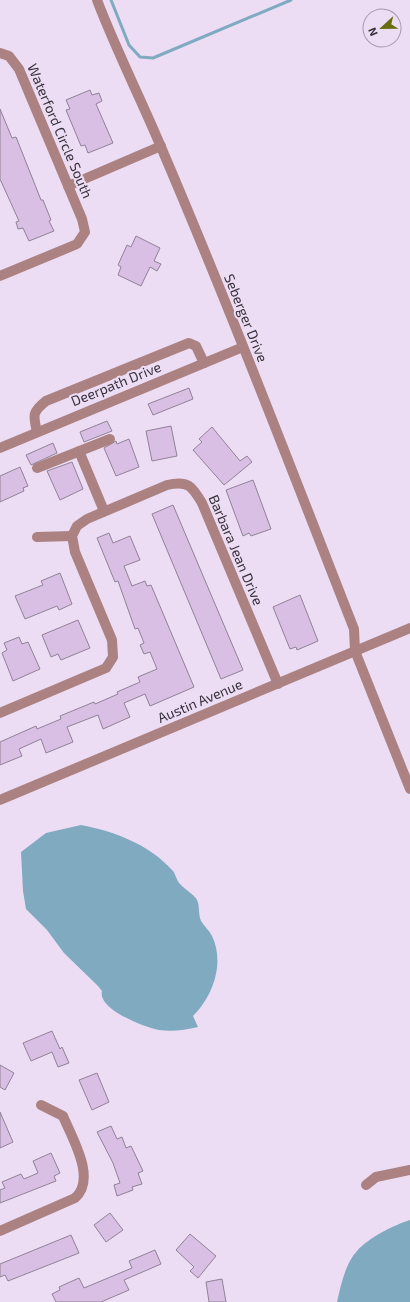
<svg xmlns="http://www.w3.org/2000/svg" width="410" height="1302" font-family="'Exo 2',sans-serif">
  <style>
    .water { fill: #7faabf }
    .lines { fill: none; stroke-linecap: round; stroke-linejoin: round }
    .stream { stroke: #7faabf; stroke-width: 3 }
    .building { fill: #d8bfe3; stroke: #908297 }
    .minor { stroke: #ab8181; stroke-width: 10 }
    .labels { text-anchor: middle; stroke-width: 4; stroke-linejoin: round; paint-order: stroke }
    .street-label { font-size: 14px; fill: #37313a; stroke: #ecddf5 }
  </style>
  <rect width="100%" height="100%" fill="#ecddf5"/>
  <!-- water -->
  <g class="water">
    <path d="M81 825C114 831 150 845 172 870 176 874 176 880 180 884 185 890 193 893 197 900 200 906 198 914 201 921 204 926 209 930 212 936 225 963 213 996 193 1016L198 1027C185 1030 172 1032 159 1030 144 1027 97 1009 102 991L98 986 64 953 47 930 26 909 23 891 21 852 46 833Z"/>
    <path d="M410 1220V1302H337C341 1285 345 1264 357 1251 368 1238 394 1225 410 1220Z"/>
  </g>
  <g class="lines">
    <!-- stream -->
    <polyline class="stream" points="111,0 129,45 140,57 153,58 291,0"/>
  </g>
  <!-- building -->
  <g class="building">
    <polygon points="90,90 92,95 99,93 102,101 96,104 113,143 88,153 85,145 81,146 66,110 70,109 66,100"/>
    <polygon points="0,109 12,138 16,137 41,200 43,200 51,220 49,221 54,231 29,241 23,228 18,229 16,222 19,221 0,179"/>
    <polygon points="136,236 160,248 154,261 161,264 157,271 150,267 141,286 118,275 121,267 118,265 127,245 131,247"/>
    <polygon points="189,388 193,399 153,415 148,404"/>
    <polygon points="107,421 112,431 84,442 80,432"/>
    <polygon points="171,426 177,456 152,461 146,431"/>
    <polygon points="212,427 240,461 247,456 252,462 224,485 193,450 202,442 199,439"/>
    <polygon points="129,439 139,467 116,476 104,448 116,441 117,444"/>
    <polygon points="53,443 57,453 31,465 26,455"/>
    <polygon points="72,462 83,489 60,500 47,471"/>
    <polygon points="20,467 28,486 23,488 24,491 0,502 0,476"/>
    <polygon points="253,480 271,529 251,536 249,533 243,536 226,490"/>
    <polygon points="173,505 243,670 221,679 152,514"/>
    <polygon points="109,533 113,543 130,536 140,560 124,566 132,586 145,581 147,586 151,585 194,687 150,706 145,694 124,703 130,717 103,729 98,715 67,727 73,742 46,753 41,739 19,749 22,756 0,765 0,742 36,726 37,729 61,719 60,716 94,702 95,704 118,694 117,692 140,682 138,677 157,669 150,652 144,654 140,645 144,643 138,628 135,629 118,581 115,582 97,538"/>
    <polygon points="60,573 72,604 59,610 57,606 25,619 15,596 43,585 41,581"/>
    <polygon points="300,595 318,641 297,650 296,647 290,649 273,607"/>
    <polygon points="78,620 90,648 61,660 58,654 51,657 42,635"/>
    <polygon points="19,637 22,644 28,642 40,669 13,681 2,653 7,650 4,643"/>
    <polygon points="52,1031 60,1049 62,1047 69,1063 58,1067 52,1052 31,1061 23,1043"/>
    <polygon points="0,1065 14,1073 5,1090 0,1087"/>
    <polygon points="97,1073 109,1102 92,1110 79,1080"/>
    <polygon points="0,1112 13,1142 0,1148"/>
    <polygon points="111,1126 117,1139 122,1137 126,1148 131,1146 143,1171 138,1173 142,1184 132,1187 133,1190 117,1196 114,1185 120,1183 113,1163 97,1132"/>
    <polygon points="51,1153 60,1173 54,1176 56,1181 0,1203 0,1190 5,1188 2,1182 21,1174 24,1179 38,1173 33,1161"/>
    <polygon points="110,1213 123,1230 106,1242 94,1225"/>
    <polygon points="190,1234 216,1256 198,1278 190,1271 194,1267 176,1250"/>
    <polygon points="71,1235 79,1253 8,1281 5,1275 0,1277 0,1264"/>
    <polygon points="155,1250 161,1264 124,1280 129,1290 101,1302 56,1302 52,1294 60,1290 59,1287 79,1278 84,1288 132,1268 129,1261"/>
    <polygon points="222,1279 226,1302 209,1302 206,1282"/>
  </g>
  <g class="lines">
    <!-- minor -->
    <g class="minor">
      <path d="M97 0C116 50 140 97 161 147 229 306 291 468 354 629L355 651 410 789"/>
      <polyline points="0,53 9,56 19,69 82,219 85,232 77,244 0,276"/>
      <polyline points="68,186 161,146"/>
      <path d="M37 432C33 415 32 412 46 401L189 343 196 346 204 363"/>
      <polyline points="0,448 243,347"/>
      <polyline points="79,451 104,511"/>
      <polyline points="37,468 110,439"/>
      <polyline points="37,537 72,536"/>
      <path d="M0 713 106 668 113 657 112 640 75 552 72 536 77 526 87 519 167 485C188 480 192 486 202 503L278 684"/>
      <polyline points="0,800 410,628"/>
      <polyline points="366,1185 376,1177 410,1170"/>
      <path d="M0 1231 75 1198C97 1179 72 1138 63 1116L41 1105"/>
    </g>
  </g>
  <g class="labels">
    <!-- street labels -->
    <g class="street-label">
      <text transform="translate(60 131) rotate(67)" y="5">Waterford Circle South</text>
      <text transform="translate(246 318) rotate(68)" y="5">Seberger Drive</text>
      <text transform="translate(116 384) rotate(-22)" y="5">Deerpath Drive</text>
      <text transform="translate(236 550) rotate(67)" y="5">Barbara Jean Drive</text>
      <text transform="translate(200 701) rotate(-23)" y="5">Austin Avenue</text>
    </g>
  </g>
  <!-- north arrow -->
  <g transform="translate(382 28) rotate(248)"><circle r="19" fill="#ecddf5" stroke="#a498aa"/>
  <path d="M0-3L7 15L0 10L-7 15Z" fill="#696d10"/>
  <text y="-6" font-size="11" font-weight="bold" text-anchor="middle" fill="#37313a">N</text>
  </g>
</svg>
